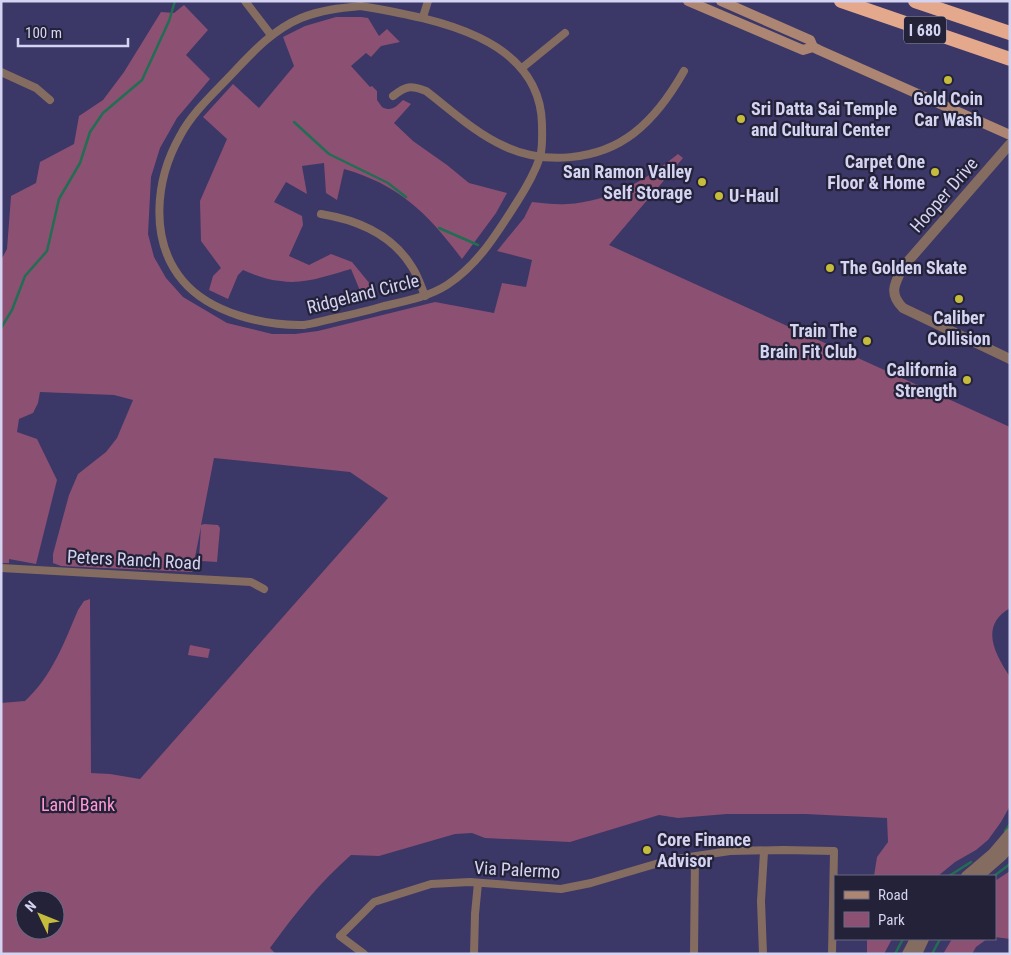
<svg xmlns="http://www.w3.org/2000/svg" width="1011" height="955" font-family="'Roboto Condensed',sans-serif">
  <style>
    .green { fill: #8c5072; fill-rule: evenodd }
    .lines { fill: none; stroke-linecap: round; stroke-linejoin: round }
    .stream { stroke: #216e53; stroke-width: 2.5 }
    .minor { stroke: #856c61; stroke-width: 8 }
    .tertiary { stroke: #856c61; stroke-width: 10 }
    .secondary { stroke: #ac8573; stroke-width: 10 }
    .motorway { stroke: #e4a88d; stroke-width: 14 }
    .poi-dot { fill: #c5bc3d; stroke: #232238; stroke-width: 2 }
    .labels { text-anchor: middle; stroke-width: 4.5; stroke-linejoin: round; paint-order: stroke }
    .shield { fill: #232238; stroke: #9f9fba; stroke-width: 1 }
    .shield-label { font-size: 16px; font-weight: bold; fill: #d4d4f2 }
    .poi-label { font-size: 18px; font-weight: bold; fill: #d4d4f2; stroke: #232238; text-anchor: start }
    .street-label { font-size: 18px; fill: #d4d4f2; stroke: #232238 }
    .park-label { font-size: 18px; fill: #ff99d3; stroke: #232238 }
  </style>
  <rect width="100%" height="100%" fill="#3b3767"/>
  <!-- green -->
  <g class="green">
    <path d="M184 5 208 30 186 55 210 79 177 118 160 148 151 177 148 234 154 257 166 278 183 297 227 323 272 334H295L318 331 435 302 494 313 502 283 526 287 532 260 497 251 524 218 532 202C544 203 556 205 567 204 609 202 646 180 678 154L683 158 609 245 1010 427V608C979 626 995 654 1010 677V806L1001 822 988 840 976 850 955 862 938 876H874L877 857 888 842 887 818 805 814H727L678 818 659 815 570 842 485 838 472 833 455 834 379 856 351 855C320 882 294 915 270 948L276 954H1V703L25 701C52 676 64 643 78 610L84 601 90 599 91 773 110 774 140 779 388 498 350 472 214 458 201 525 204 524 218 525 220 528 217 562 201 561 199 558 201 527 192 572 61 566 53 563V554L69 495 78 474 106 452 117 438 133 400 114 395 40 392 38 403 33 413 19 419 17 432 37 439 57 480 36 564 9 559V563H1V260L7 249 11 196 36 183 40 162 74 144 79 116 103 100 124 72 161 12 174 13ZM25 900H55V930H25Z"/>
    <path d="M336 17H361L368 18 379 36 387 29 400 42 381 46 371 57 366 53 351 66 370 87 372 86 377 91V100L382 107C391 112 396 107 403 100L411 104 394 123 413 141 447 165 469 183 507 193 496 213 462 259C428 214 400 185 344 169L337 200 326 193 324 163 302 166 307 194 286 182 274 202 302 216 303 225 289 256 309 265 331 254 352 262 375 290 361 293 351 269C329 275 304 285 281 281 267 280 255 275 243 270L238 275 228 299 209 290 213 276 221 268 201 241 200 201 227 139 203 117 233 84 259 108 294 66 283 37 305 26Z"/>
    <polygon points="190,645 210,649 208,658 188,655"/>
    <polygon points="1010,871 1010,939 995,937 995,881"/>
    <polygon points="867,939 892,939 884,954 867,954"/>
    <polygon points="952,939 987,939 976,947 972,954 943,954"/>
  </g>
  <g class="lines">
    <!-- stream -->
    <g class="stream">
      <polyline points="294,122 329,154 388,183 406,197"/>
      <polyline points="439,228 478,245"/>
      <polyline points="1,328 12,310 25,276 47,251 59,199 80,163 90,132 103,113 142,80 169,21 175,1"/>
      <polyline points="1005,831 1010,824"/>
      <polyline points="949,876 971,862"/>
      <polyline points="994,876 1010,864"/>
      <polyline points="895,954 903,939"/>
      <polyline points="932,954 940,939"/>
    </g>
    <!-- minor -->
    <g class="minor">
      <polyline points="245,1 271,35"/>
      <path d="M361 6C429 18 540 35 542 124 542 135 543 147 540 157 535 172 526 188 517 202 497 233 479 264 447 285 428 297 406 301 384 306 367 311 349 315 331 319 322 321 313 324 304 325 264 326 210 313 183 281 149 241 155 180 180 136 192 113 212 95 229 77 251 54 272 30 301 18 321 10 340 8 361 6Z"/>
      <polyline points="423,17 428,1"/>
      <polyline points="522,68 565,33"/>
      <polyline points="1,72 36,88 50,100"/>
      <path d="M393 96C406 86 410 85 426 91 451 110 475 133 504 146 544 165 598 161 634 133 656 116 671 94 684 71"/>
      <path d="M321 214C358 220 392 234 412 267 418 276 421 286 425 296"/>
      <polyline points="1,568 251,582 264,589"/>
      <polyline points="364,954 340,936 374,902 431,884 470,882 561,889 591,883 669,860 730,851 783,850 834,851 832,954"/>
      <polyline points="474,954 475,914 478,883"/>
      <polyline points="694,954 695,857"/>
      <polyline points="763,954 761,901 764,852"/>
    </g>
    <!-- tertiary -->
    <g class="tertiary">
      <path d="M1010 144 903 267C895 283 888 293 903 308L1010 359"/>
      <polyline points="966,876 993,853 1010,833"/>
      <polyline points="979,876 1002,856 1010,847"/>
      <polyline points="907,954 915,939"/>
      <polyline points="917,954 924,939"/>
    </g>
    <!-- secondary -->
    <g class="secondary">
      <polyline points="688,1 803,50 813,47 819,50 1010,135"/>
      <polyline points="721,1 810,40 813,47"/>
    </g>
    <!-- motorway -->
    <g class="motorway">
      <polyline points="841,1 1010,59"/>
      <polyline points="915,1 1010,33"/>
    </g>
  </g>
  <!-- markers -->
  <g class="poi-dot">
    <circle cx="948" cy="80" r="5"/>
    <circle cx="741" cy="119" r="5"/>
    <circle cx="935" cy="172" r="5"/>
    <circle cx="702" cy="182" r="5"/>
    <circle cx="719" cy="196" r="5"/>
    <circle cx="830" cy="268" r="5"/>
    <circle cx="959" cy="299" r="5"/>
    <circle cx="867" cy="341" r="5"/>
    <circle cx="967" cy="380" r="5"/>
    <circle cx="647" cy="850" r="5"/>
  </g>
  <g class="labels">
    <!-- shield labels -->
    <rect class="shield" x="904" y="16.5" width="42" height="27" rx="4"/>
    <g class="shield-label">
      <text x="925" y="36">I 680</text>
    </g>
    <!-- poi labels -->
    <g class="poi-label">
      <text x="948" y="105" text-anchor="middle">Gold Coin<tspan x="948" dy="21">Car Wash</tspan></text>
      <text x="751" y="115">Sri Datta Sai Temple<tspan x="751" dy="21">and Cultural Center</tspan></text>
      <text x="925" y="168" text-anchor="end">Carpet One<tspan x="925" dy="21">Floor &amp; Home</tspan></text>
      <text x="692" y="178" text-anchor="end">San Ramon Valley<tspan x="692" dy="21">Self Storage</tspan></text>
      <text x="729" y="202">U-Haul</text>
      <text x="840" y="274">The Golden Skate</text>
      <text x="959" y="324" text-anchor="middle">Caliber<tspan x="959" dy="21">Collision</tspan></text>
      <text x="857" y="337" text-anchor="end">Train The<tspan x="857" dy="21">Brain Fit Club</tspan></text>
      <text x="957" y="376" text-anchor="end">California<tspan x="957" dy="21">Strength</tspan></text>
      <text x="657" y="846">Core Finance<tspan x="657" dy="21">Advisor</tspan></text>
    </g>
    <!-- street labels -->
    <g class="street-label">
      <text transform="translate(944 195) rotate(-49)" y="6">Hooper Drive</text>
      <text transform="translate(363 294) rotate(-14)" y="6">Ridgeland Circle</text>
      <text transform="translate(134 560) rotate(3)" y="6">Peters Ranch Road</text>
      <text transform="translate(517 870) rotate(3)" y="6">Via Palermo</text>
    </g>
    <!-- park labels -->
    <g class="park-label">
      <text x="78" y="811">Land Bank</text>
    </g>
  </g>
  <!-- border -->
  <rect width="1011" height="955" fill="none" stroke="#d4d4f2" stroke-width="5"/>
  <!-- legend -->
  <rect x="834" y="875" width="162" height="65" fill="#232238" stroke="#6a6982"/>
  <rect x="844" y="891" width="25" height="8" fill="#ac8573" stroke="#6a6982"/>
  <text x="878" y="900" font-size="15" fill="#d4d4f2">Road</text>
  <rect x="844" y="912" width="25" height="15" fill="#8c5072" stroke="#6a6982"/>
  <text x="878" y="925" font-size="15" fill="#d4d4f2">Park</text>
  <!-- north arrow -->
  <g transform="translate(40 915) rotate(313)"><circle r="24" fill="#232238" stroke="#6a6982"/>
  <path d="M0-4L9 19L0 12L-9 19Z" fill="#c5bc3d"/>
  <text y="-8" font-size="14" font-weight="bold" text-anchor="middle" fill="#d4d4f2">N</text>
  </g>
  <!-- scale -->
  <path d="M18 38v8h110v-8" fill="none" stroke="#d4d4f2" stroke-width="2.5"/>
  <text x="25" y="38" font-size="15" fill="#d4d4f2" stroke="#232238" stroke-width="4" paint-order="stroke">100 m</text>
</svg>
